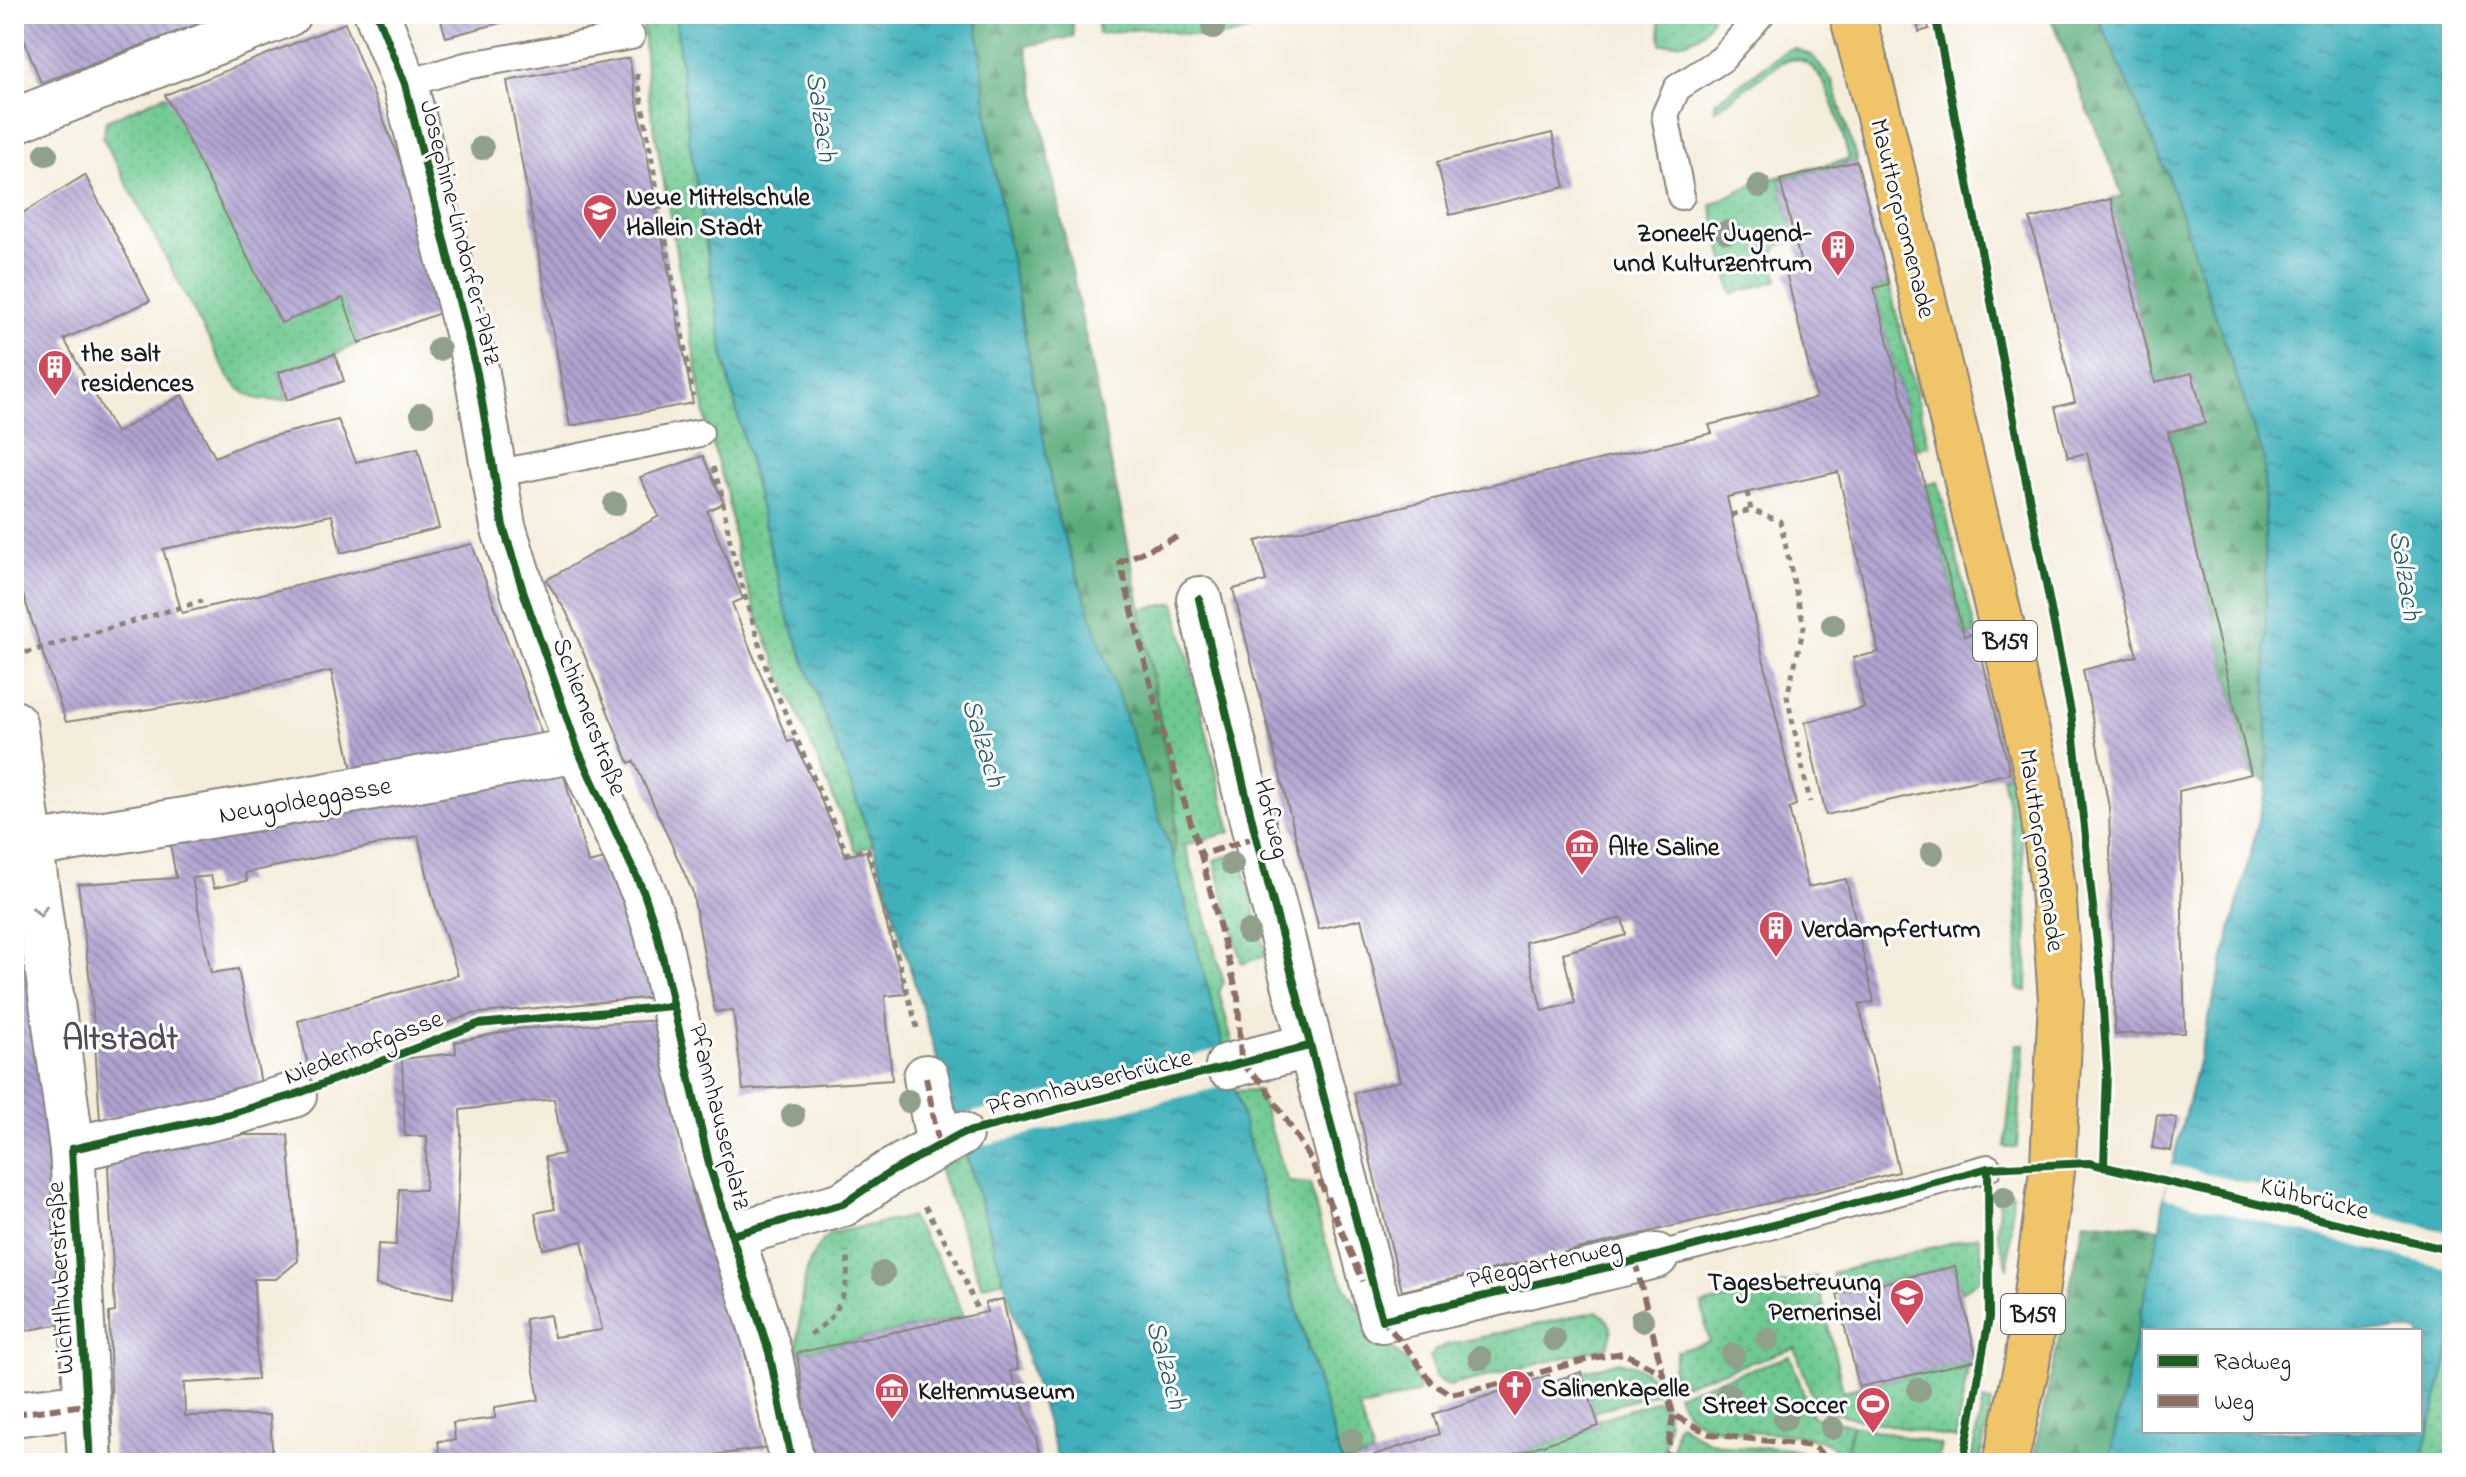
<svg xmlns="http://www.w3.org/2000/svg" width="2466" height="1477" font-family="'Indie Flower',sans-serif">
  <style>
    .grass { fill: url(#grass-dots); stroke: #457256; stroke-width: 2 }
    .forest { fill: url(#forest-firs); stroke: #3b644b; stroke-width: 2 }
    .pitch { fill: #6ec990; stroke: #457256; stroke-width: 2 }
    .water { fill: url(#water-ripples); stroke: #2e666c; stroke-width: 2; fill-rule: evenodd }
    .pier { fill: #f5eddb }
    .building { fill: url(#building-back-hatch); fill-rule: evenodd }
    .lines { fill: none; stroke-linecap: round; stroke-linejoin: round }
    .lane-casing { stroke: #88847c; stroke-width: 30 }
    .street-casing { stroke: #88847c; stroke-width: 48 }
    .primary-casing { stroke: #88847c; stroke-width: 48 }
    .path { stroke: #88847c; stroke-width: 5; stroke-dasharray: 6 6; stroke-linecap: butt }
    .lane { stroke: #fff; stroke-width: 26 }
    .street { stroke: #fff; stroke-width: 44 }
    .primary { stroke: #f0c469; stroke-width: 44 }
    .quiet { stroke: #8d6e63; stroke-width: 6; stroke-dasharray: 12 6; stroke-linecap: butt }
    .cycleway-casing { stroke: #fff; stroke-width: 13 }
    .cycleway { stroke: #1b5e20; stroke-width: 8 }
    .tree { fill: #90a08b }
    .oneway { stroke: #999 }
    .labels { text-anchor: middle; stroke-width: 6; stroke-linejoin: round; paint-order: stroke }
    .shield { fill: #fff; stroke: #606060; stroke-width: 2 }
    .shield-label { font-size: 24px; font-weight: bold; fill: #1c1c1c }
    .poi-label { font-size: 26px; font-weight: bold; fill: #1c1c1c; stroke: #fff; text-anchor: start }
    .street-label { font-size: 26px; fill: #1c1c1c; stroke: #fff }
    .water-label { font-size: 28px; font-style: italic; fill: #2d5f64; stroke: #fff }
    .district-label { font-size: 34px; font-weight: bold; fill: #504b5b; stroke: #fff }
  </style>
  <defs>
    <pattern id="grass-dots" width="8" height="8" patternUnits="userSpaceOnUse" patternTransform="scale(2)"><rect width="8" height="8" fill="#6ec990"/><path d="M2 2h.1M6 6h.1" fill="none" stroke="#5fac7c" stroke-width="1.8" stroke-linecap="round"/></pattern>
    <pattern id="forest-firs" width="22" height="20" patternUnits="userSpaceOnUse" patternTransform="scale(2)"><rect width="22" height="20" fill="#5aad7a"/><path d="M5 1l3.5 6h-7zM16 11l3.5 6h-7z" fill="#4a8c63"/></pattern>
    <pattern id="water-ripples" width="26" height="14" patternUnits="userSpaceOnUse" patternTransform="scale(2)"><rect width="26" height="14" fill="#41b1bb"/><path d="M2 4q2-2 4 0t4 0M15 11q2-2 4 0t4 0" fill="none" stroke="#368f97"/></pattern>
    <pattern id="building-back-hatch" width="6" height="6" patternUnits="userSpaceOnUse" patternTransform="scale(2)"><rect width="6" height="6" fill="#b0a3d0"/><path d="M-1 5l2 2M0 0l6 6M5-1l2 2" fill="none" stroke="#8e84a8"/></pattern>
  </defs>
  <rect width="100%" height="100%" fill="#fff"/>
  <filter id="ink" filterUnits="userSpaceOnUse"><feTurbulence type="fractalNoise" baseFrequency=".0125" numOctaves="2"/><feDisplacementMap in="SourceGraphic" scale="16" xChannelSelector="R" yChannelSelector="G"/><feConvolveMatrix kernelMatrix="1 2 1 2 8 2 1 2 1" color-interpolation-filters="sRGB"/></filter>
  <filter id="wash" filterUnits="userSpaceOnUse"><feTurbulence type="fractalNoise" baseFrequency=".006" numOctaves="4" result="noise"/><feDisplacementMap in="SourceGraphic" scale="32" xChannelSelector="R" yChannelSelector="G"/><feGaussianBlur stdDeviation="1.8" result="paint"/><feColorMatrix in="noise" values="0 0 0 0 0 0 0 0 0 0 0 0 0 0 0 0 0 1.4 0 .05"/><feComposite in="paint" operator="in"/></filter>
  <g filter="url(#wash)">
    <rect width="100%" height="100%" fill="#f5eddb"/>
    <!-- grass -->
    <g class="grass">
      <polygon points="642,14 675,14 689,139 725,363 785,609 873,845 856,851 760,624 737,556 728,497 707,426 648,93"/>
      <polygon points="1096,14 1316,14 1227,36 1201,37 1149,28 1098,34"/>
      <path d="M1659 14H1713C1704 41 1686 43 1661 44Z"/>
      <path d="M1794 48 1813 56 1833 83 1857 161 1780 180 1795 240 1779 246 1772 255 1778 280 1732 294 1711 205 1754 183 1849 159C1842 132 1824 42 1782 62L1715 110V102L1787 50Z"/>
      <path d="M165 95 343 298 359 343 335 354 279 372 287 400C260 402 245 399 228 376L103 138 106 121Z"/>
      <polygon points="1889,284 1929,445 1916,449 1874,288"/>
      <polygon points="1938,482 1976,633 1964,636 1925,485"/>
      <polygon points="1175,603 1231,832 1185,845 1224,982 1219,992 1233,1044 1223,1048 1174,860 1176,814 1141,609"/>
      <path d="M2010 773C2027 846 2028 917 2027 991L2017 989C2019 916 2018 847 2002 776Z"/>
      <polygon points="1240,853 1266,955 1242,964 1214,860"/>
      <polygon points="2016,1044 2024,1044 2017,1147 2005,1147"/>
      <path d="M1258 1090 1288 1182 1310 1184C1321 1233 1334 1277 1365 1317 1379 1336 1396 1351 1412 1368L1419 1391 1416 1393 1359 1409 1373 1455 1342 1463 1234 1091Z"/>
      <polygon points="966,1157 1004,1280 982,1286 938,1166"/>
      <polygon points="2000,1193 2013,1193 2008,1269 1997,1231"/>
      <path d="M910 1217C932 1249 952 1279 963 1317L797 1353C801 1315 798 1257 831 1233Z"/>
      <polygon points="1978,1236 1984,1267 1980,1279 1961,1292 1955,1266 1837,1294 1832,1273"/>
      <polygon points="1817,1276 1843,1391 1969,1361 1956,1439 1817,1410 1795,1348 1675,1387 1672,1371 1677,1351 1709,1342 1702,1305"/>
      <path d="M1597 1311C1612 1322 1615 1330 1607 1347L1449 1386 1435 1377 1430 1358 1435 1350 1446 1345Z"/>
      <polygon points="2452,1340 2452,1452 2449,1463 2421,1463"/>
      <path d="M1790 1356 1812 1416 1852 1425 1845 1460C1841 1456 1837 1450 1832 1447 1791 1417 1695 1455 1677 1394Z"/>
      <path d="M1619 1361C1641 1366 1650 1373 1662 1391L1594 1412 1581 1372Z"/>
      <polygon points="1664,1398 1668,1425 1662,1463 1489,1463 1599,1426 1597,1420"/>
      <polygon points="1983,1401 1992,1402 1979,1463 1970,1463"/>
      <path d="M1680 1423C1694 1435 1714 1445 1731 1447 1761 1450 1797 1441 1822 1463H1671L1676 1427Z"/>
    </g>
    <!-- forest -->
    <g class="forest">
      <polygon points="976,14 1072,14 1074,37 1026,46 1141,609 1176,814 1174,860 1058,519 991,149"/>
      <polygon points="2049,14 2097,14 2167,173 2264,458 2268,783 2251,774 2168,432 2204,423 2192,374 2155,382 2111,199 2123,196"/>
      <polygon points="2084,1221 2160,1228 2108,1463 2032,1463"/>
    </g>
    <!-- pitch -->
    <polygon class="pitch" points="1852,1425 1941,1445 1937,1463 1844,1463"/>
    <!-- water -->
    <g class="water">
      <polygon points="675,14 976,14 991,149 1058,519 1174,860 1267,1210 1342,1463 1059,1463 873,845 785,609 725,363 689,139"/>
      <path d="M2097 14H2438L2452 42V1340L2421 1463H2108L2160 1228 2164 1197 2268 783 2264 458 2167 173ZM2144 1331H2420V1431H2144Z"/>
    </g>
    <!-- pier -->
    <g class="pier">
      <polygon points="1223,1048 1233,1084 964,1150 954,1117"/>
      <polygon points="2171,1165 2452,1233 2452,1270 2164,1197"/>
    </g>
    <g id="blocks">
      <!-- building -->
      <g class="building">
        <polygon points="14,14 224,14 41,83"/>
        <polygon points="439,14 532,14 532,15 446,37"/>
        <polygon points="1915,14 1926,14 1929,29 1919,32"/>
        <polygon points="345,23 425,224 448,310 359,343 343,298 281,323 165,95"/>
        <polygon points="629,58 693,403 570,426 507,81"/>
        <polygon points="1552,133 1565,187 1450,215 1437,162"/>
        <path d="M1857 161 1889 284 1874 288 1964 636 1976 633 2010 773 1826 815 1805 722 1864 708 1853 658 1879 652 1838 472 1727 497 1796 805 1789 808 1808 887 1846 879 1874 1002 1859 1005 1899 1172 1402 1291 1354 1093 1400 1081 1361 919 1319 929 1233 589 1266 581 1256 541 1712 433 1709 425 1816 398 1786 272 1802 268 1780 180ZM1622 918 1626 935 1563 953 1575 1003 1542 1011 1525 942Z"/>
        <polygon points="85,175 150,301 64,339 116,433 182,395 215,457 253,441 338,420 356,462 418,448 439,528 341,553 332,515 163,549 182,613 472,544 542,735 353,774 331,671 189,703 66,722 22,592 14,581 14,235 23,230 16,217"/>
        <polygon points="2111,199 2155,382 2192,373 2205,423 2168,432 2251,774 2179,791 2185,1033 2115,1034 2109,807 2083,670 2137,656 2087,453 2068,457 2055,407 2075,402 2030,219"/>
        <polygon points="335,354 344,381 287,400 279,372"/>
        <polygon points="703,456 724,503 707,511 743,599 732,603 788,742 794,740 846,856 866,851 906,994 885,996 892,1080 743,1090 733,1010 715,1012 692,890 634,761 629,763 567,613 546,580 659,516 640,477"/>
        <polygon points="561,764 588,863 622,855 656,997 471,1014 310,1075 298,1021 458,975 433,898 418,836 245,873 247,881 214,888 211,876 192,878 211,973 238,969 262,1088 100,1120 92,999 78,884 176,878 168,831"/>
        <polygon points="14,911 23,944 57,1147 66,1323 14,1333"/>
        <polygon points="663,1020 694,1201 735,1308 766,1448 657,1463 428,1463 427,1458 440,1457 438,1441 455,1440 453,1423 495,1418 495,1407 539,1400 525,1319 550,1315 554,1337 602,1330 582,1241 543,1249 535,1213 555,1209 545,1157 564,1154 554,1099 460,1110 461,1134 453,1298 376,1285 378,1244 396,1245 399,1189 425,1190 427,1136 405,1136 402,1059 456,1053 455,1042 517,1029"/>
        <polygon points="2157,1115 2177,1118 2171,1151 2152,1148"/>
        <polygon points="244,1135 288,1135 298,1261 276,1279 254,1279 257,1379 184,1383 185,1416 270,1415 273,1463 113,1463 109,1313 115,1312 108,1167 123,1141"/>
        <polygon points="1955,1266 1977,1360 1859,1387 1837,1294"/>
        <polygon points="1003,1299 1018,1370 1010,1371 1037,1442 1041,1463 812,1463 797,1353 987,1312 985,1303"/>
        <polygon points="1581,1372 1599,1426 1489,1463 1349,1463 1439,1434 1433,1414 1549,1375 1551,1382"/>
      </g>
    </g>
  </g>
  <g filter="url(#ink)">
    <use href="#blocks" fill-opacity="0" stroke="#88847c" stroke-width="2"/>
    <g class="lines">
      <!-- lane casing -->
      <g class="lane-casing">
        <g id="lane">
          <polyline points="405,84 465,66 631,36"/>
          <polyline points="1681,196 1665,115 1677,88 1722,59 1761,14"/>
          <polyline points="494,474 700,433"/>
          <polyline points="1656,1256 1988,1168"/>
        </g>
      </g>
      <!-- street casing -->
      <g class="street-casing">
        <g id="street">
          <polyline points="377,14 405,84 477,373 503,526 524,594 578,750 644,893 657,933 710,1168 769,1352 792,1463"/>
          <polyline points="14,121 288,14"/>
          <polyline points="1199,599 1256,837 1382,1320 1656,1256"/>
          <polyline points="14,723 72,1149 90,1463"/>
          <polyline points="32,845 257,808 578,750"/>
          <polyline points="1228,1066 1309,1046"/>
          <polyline points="926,1077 939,1145"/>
          <polyline points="72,1149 230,1114 294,1095"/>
          <polyline points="732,1235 843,1204 889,1173 960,1134"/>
          <polyline points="14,1414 86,1405"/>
        </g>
      </g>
      <!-- primary casing -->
      <g class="primary-casing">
        <polyline id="primary" points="1852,14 1882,127 2039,782 2053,889 2061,1000 2053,1163 2027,1364 2005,1463"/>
      </g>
      <!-- path -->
      <g class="path">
        <polyline points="637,74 693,396"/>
        <polyline points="713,467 721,492 731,547 767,671 847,854 868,849 918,1031"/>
        <polyline points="1747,492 1751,510 1780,521 1804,627 1787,696 1810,802"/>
        <polyline points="1731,515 1751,510"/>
        <polyline points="14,656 202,601"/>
        <polyline points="336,1078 478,1024 627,1010"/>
        <polyline points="925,1206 955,1258 979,1313"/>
        <path d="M810 1334C842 1316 850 1286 847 1251"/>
      </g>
      <!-- lane -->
      <use href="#lane" class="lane"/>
      <!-- street -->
      <use href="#street" class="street"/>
      <!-- primary -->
      <use href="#primary" class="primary"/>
      <!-- quiet -->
      <g class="quiet">
        <polyline points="1177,537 1120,562 1164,738 1201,855"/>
        <polyline points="1256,837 1201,855 1238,997 1241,1064 1263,1083 1311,1160 1363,1281"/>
        <polyline points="926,1077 939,1145"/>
        <polyline points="1635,1261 1673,1415 1710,1434 1813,1446 1832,1463"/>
        <polyline points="1380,1317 1409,1351 1431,1382 1450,1394 1495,1385 1592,1358 1623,1353 1661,1372"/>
        <polyline points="14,1414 86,1405 86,1413"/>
        <polyline points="1666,1463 1673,1415"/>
      </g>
      <!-- cycleway casing -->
      <g class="cycleway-casing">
        <g id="cycleway">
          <polyline points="377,14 405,84 477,373 503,526 524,594 578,750 644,893 657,933 710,1168 769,1352 792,1463"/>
          <polyline points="1935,14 2071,712 2101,978 2107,1070 2104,1167"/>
          <polyline points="1199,599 1256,837 1382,1320 1656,1256 1988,1168 2089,1163 2452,1251"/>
          <polyline points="732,1235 843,1204 889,1173 960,1134 1309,1046"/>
          <polyline points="90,1463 72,1149 230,1114 294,1095 478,1024 672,1006"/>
          <polyline points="1963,1463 1989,1318 1988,1168"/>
        </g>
      </g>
      <!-- cycleway -->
      <use href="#cycleway" class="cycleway"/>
    </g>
    <!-- trees -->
    <g class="tree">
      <circle cx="1213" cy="28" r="12"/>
      <circle cx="482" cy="148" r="12"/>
      <circle cx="46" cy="154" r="12"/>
      <circle cx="1759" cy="186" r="12"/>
      <circle cx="1727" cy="232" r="12"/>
      <circle cx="439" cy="349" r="12"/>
      <circle cx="422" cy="414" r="12"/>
      <circle cx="615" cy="504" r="12"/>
      <circle cx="1833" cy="625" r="12"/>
      <circle cx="1932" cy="853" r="12"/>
      <circle cx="1232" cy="864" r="12"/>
      <circle cx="1248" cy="932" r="12"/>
      <circle cx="908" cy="1101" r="12"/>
      <circle cx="793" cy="1115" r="12"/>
      <circle cx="2004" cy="1198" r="12"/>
      <circle cx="883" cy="1273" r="12"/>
      <circle cx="1642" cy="1320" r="12"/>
      <circle cx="1554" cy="1339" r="12"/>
      <circle cx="1768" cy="1339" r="12"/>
      <circle cx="1733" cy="1355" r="12"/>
      <circle cx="1480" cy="1358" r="12"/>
      <circle cx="1919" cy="1390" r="12"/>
      <circle cx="1728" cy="1394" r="12"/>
      <circle cx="1785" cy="1419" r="12"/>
      <circle cx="1832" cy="1428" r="12"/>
      <circle cx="1351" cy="1439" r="12"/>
    </g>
    <!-- one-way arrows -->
    <defs><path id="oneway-chevron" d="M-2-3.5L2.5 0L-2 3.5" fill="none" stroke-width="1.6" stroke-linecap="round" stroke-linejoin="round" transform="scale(2)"/></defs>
    <use class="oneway" href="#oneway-chevron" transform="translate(40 911) rotate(83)"/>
  </g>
  <!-- icons -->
  <defs>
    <g id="school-pin" transform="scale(1.8)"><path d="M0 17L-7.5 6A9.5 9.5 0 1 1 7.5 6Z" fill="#d1495b" stroke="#fff"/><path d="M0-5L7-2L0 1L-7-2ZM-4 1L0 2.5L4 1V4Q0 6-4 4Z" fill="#fff"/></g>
    <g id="building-pin" transform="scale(1.8)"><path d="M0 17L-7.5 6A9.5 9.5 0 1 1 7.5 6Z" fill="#d1495b" stroke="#fff"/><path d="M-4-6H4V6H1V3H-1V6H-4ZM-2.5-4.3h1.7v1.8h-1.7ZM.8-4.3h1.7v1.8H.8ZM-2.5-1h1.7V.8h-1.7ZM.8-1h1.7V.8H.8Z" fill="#fff"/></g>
    <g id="museum-pin" transform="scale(1.8)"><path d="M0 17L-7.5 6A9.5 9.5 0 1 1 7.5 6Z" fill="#d1495b" stroke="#fff"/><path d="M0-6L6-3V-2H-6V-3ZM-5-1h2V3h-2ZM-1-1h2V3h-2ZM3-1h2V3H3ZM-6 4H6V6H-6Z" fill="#fff"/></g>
    <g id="church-pin" transform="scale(1.8)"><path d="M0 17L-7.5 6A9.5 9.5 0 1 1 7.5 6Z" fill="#d1495b" stroke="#fff"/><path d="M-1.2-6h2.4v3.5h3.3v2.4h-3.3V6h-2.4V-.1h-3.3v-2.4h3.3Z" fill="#fff"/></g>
    <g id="stadium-pin" transform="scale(1.8)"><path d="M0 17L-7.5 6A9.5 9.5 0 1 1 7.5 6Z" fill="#d1495b" stroke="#fff"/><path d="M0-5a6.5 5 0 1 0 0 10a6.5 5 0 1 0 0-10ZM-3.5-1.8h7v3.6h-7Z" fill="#fff"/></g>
  </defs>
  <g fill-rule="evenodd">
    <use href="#school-pin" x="600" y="211"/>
    <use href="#building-pin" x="1838" y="247"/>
    <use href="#building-pin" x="55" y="367"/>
    <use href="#museum-pin" x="1582" y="846"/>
    <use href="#building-pin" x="1776" y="928"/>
    <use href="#school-pin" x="1907" y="1296"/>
    <use href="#church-pin" x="1515" y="1387"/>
    <use href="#museum-pin" x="892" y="1390"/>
    <use href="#stadium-pin" x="1873" y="1404"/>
  </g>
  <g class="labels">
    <!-- shield labels -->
    <g class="shield">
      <rect x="1973" y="621" width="64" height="40" rx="6"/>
      <rect x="2001" y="1294" width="64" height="40" rx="6"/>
    </g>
    <g class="shield-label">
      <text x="2005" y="649">B159</text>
      <text x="2033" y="1322">B159</text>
    </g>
    <!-- poi labels -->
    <g class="poi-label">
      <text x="626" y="205">Neue Mittelschule<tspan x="626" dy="30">Hallein Stadt</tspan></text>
      <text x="1812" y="241" text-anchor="end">Zoneelf Jugend-<tspan x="1812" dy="30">und Kulturzentrum</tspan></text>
      <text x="81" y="361">the salt<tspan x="81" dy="30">residences</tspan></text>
      <text x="1608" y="855">Alte Saline</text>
      <text x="1802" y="937">Verdampferturm</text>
      <text x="1881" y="1290" text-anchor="end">Tagesbetreuung<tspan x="1881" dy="30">Pernerinsel</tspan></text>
      <text x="1541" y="1396">Salinenkapelle</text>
      <text x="918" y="1399">Keltenmuseum</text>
      <text x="1847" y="1413" text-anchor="end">Street Soccer</text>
    </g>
    <!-- street labels -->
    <g class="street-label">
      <text transform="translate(1904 218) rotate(76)" y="9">Mauttorpromenade</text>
      <text transform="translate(462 232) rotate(76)" y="9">Josephine-Lindorfer-Platz</text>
      <text transform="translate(591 716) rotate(69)" y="9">Schiemerstraße</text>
      <text transform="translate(305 799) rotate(-10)" y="9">Neugoldeggasse</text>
      <text transform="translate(1273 818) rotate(76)" y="9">Hofweg</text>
      <text transform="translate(2043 850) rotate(82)" y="9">Mauttorpromenade</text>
      <text transform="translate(363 1046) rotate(-21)" y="9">Niederhofgasse</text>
      <text transform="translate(1089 1081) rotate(-14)" y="9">Pfannhauserbrücke</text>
      <text transform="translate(721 1116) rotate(76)" y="9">Pfannhauserplatz</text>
      <text transform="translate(2315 1197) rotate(14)" y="9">Kühbrücke</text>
      <text transform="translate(1544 1262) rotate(-13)" y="9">Pfleggartenweg</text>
      <text transform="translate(59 1278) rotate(-93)" y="9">Wichtlhuberstraße</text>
    </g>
    <!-- water labels -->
    <g class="water-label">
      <text transform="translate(823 116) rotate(82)" y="10">Salzach</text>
      <text transform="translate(2407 575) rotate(81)" y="10">Salzach</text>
      <text transform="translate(985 742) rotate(73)" y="10">Salzach</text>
      <text transform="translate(1168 1364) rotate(75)" y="10">Salzach</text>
    </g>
    <!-- district labels -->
    <g class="district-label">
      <text x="120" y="1049">Altstadt</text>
    </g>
  </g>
  <!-- margin -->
  <rect width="2466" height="1477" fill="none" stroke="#fff" stroke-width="48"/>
  <!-- legend -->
  <rect x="2142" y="1329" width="280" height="104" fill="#ffffff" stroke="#a4a4a4" stroke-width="2"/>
  <rect x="2158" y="1355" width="40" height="12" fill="#1b5e20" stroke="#a4a4a4" stroke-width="2"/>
  <text x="2214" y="1369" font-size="24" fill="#1c1c1c">Radweg</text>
  <rect x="2158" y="1395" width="40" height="12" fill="#8d6e63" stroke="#a4a4a4" stroke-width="2"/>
  <text x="2214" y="1409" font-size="24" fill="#1c1c1c">Weg</text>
</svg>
